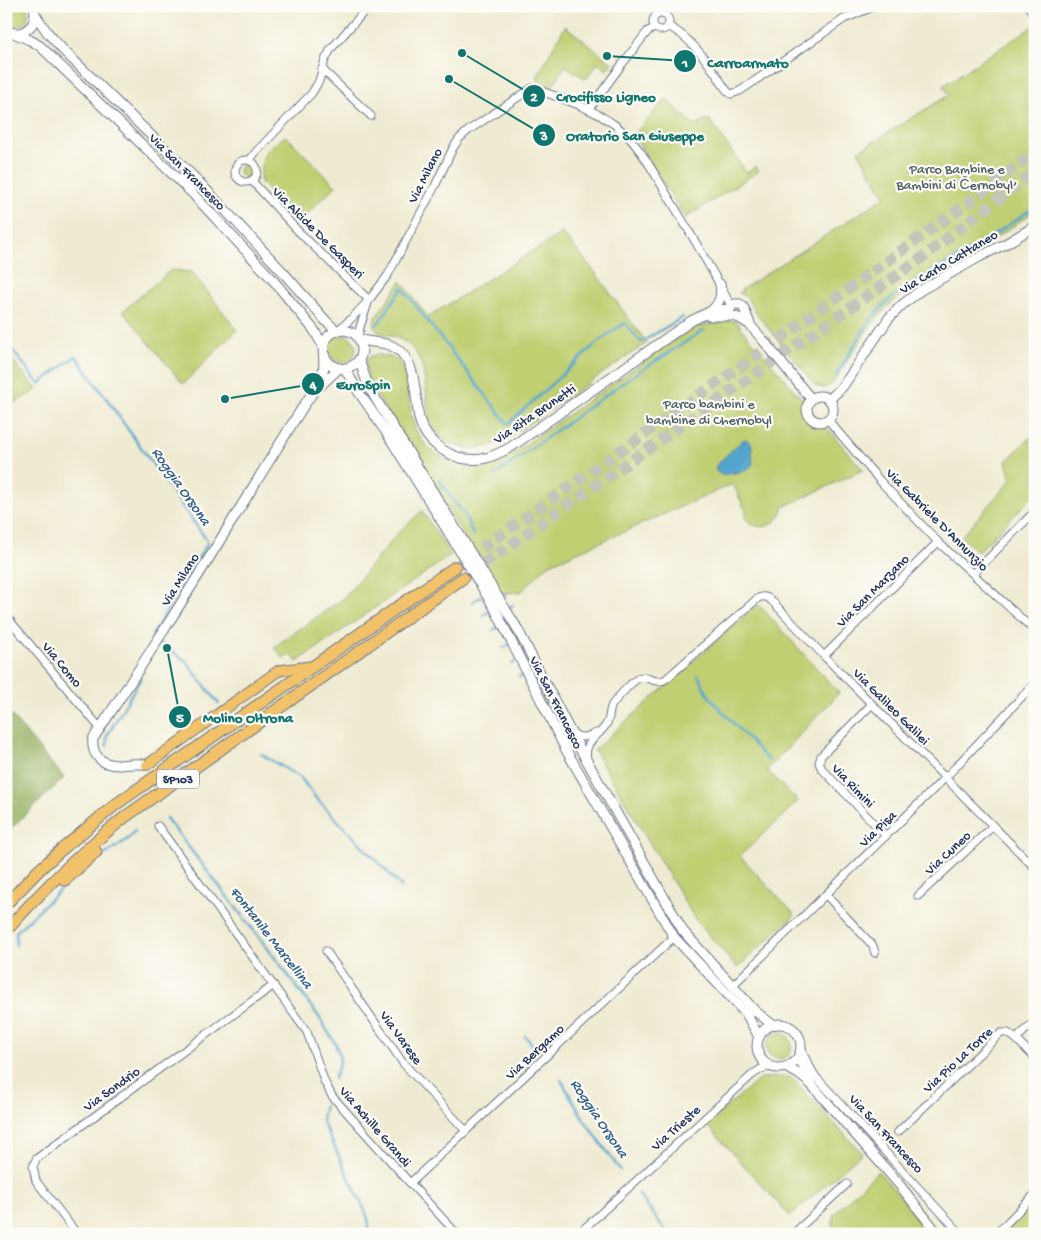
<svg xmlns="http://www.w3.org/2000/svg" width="1041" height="1240" font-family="'Gochi Hand',sans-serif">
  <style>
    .green { fill: #bfcf72; stroke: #6d7f68 }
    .forest { fill: #97b264; stroke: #597061 }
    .water { fill: #53a5ce; stroke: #376a96 }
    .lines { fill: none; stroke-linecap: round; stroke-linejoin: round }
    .stream { stroke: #53a5ce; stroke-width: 2.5 }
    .trunk-tunnel { stroke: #c5c5bb; stroke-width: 11; stroke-dasharray: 11 5.5; stroke-linecap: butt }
    .minor-casing { stroke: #657187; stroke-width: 9 }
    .tertiary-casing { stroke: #657187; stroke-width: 11 }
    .primary-casing { stroke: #657187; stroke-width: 12 }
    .trunk-casing { stroke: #657187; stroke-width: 13 }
    .minor { stroke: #fff; stroke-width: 7 }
    .tertiary { stroke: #fff; stroke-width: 9 }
    .primary { stroke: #f2c26a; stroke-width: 10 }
    .trunk { stroke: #f2c26a; stroke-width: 11 }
    .labels { text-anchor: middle; stroke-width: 4.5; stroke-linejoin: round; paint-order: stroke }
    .shield { fill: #fdfcf7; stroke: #5f6c8c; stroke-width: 1 }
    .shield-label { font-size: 12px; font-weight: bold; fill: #1b2f5e }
    .park-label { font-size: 14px; fill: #4c5f64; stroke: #fdfcf7 }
    .street-label { font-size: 14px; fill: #1b2f5e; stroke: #fdfcf7 }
    .water-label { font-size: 15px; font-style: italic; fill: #315e8b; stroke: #fdfcf7 }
    .leader { fill: none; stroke: #0f766e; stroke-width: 2 }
    .callout-dot { fill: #0f766e; stroke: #fdfcf7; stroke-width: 2 }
    .mark-label { font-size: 15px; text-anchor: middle; font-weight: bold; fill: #fff }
    .callout-label { font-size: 15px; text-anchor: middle; font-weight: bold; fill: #0f766e; stroke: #fdfcf7; stroke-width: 4.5; stroke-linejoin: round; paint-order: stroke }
  </style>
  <rect width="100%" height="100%" fill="#fdfcf7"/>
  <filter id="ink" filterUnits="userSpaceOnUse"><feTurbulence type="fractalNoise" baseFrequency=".02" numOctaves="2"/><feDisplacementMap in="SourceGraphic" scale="10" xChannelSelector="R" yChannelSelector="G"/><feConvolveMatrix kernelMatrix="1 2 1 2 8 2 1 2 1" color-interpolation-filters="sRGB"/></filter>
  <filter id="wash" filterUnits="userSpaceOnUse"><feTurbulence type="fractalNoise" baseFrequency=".0096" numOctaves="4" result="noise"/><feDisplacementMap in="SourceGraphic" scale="20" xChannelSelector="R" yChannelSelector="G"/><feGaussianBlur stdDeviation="1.12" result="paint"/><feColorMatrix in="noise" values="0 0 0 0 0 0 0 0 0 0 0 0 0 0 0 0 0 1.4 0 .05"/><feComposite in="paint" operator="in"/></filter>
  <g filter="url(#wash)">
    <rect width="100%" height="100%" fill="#efebd2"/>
    <!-- green -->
    <g class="green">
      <path d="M6 6H26C33 21 20 32 6 24Z"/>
      <path d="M1035 25V211L981 248 934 274 905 293 888 306 868 329 832 384 824 388 816 386 755 312C750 304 749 297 739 293L742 292 741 290 885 197 858 151 949 95 943 86Z"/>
      <polygon points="565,26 612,63 607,70 598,63 586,79 565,66 552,87 536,79"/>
      <polygon points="666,99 693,125 697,125 709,119 747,173 756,166 759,171 685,218 635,137 633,136"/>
      <path d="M286 136 336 186 297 223 261 182C260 178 261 174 261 170 262 151 271 146 286 136Z"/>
      <circle cx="246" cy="171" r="7"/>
      <path d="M562 233 590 266 647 343 511 436C493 446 476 452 456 446 415 434 434 384 418 356 413 347 404 340 394 337 387 334 379 334 374 328L375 318 401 281 428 317Z"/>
      <polygon points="171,270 192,272 237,330 183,384 123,311"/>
      <path d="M726 320 734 321 740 324V327L863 470 783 507C781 519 770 529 757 526 755 525 751 524 749 522 747 521 746 518 745 515L747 514 733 484 548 565 521 592 499 593 377 396C370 380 351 349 387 356 414 361 406 403 413 422 418 440 431 453 448 460 476 473 494 464 519 449L692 328 699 324 701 327 711 323Z"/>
      <circle cx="342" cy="349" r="14"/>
      <polygon points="6,352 37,390 6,407"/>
      <polygon points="1035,433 1035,494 978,552 961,537 1011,480 1006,461"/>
      <polygon points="422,511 451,555 297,662 291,654 284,659 274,647 344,598 399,532"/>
      <polygon points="758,604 839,693 767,770 798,801 740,856 795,915 737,968 695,919 594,750"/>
      <circle cx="779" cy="1046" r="13"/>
      <polygon points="791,1077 862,1153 790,1216 706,1124 761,1078"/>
      <polygon points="878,1171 905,1202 926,1234 833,1234 833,1215"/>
      <polygon points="1035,1201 1035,1234 1001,1234"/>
    </g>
    <!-- forest -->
    <polygon class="forest" points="6,709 64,778 6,833"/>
    <!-- water -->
    <path class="water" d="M744 439C751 441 752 444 752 451 752 455 753 460 753 463 750 473 729 473 721 475L715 470 717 464Z"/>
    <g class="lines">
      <!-- stream -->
      <g class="stream">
        <polyline points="992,236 1035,207"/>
        <path d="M903 290C929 272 958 258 985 241"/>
        <polyline points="377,325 402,288 508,424 597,343 614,330 625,323 641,342 683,317"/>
        <polyline points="6,342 39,384 76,356 208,542 152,635 161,644 185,660 219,704"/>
        <path d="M836 375C854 347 870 312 898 293"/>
        <polyline points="495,475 628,379 704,330"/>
        <polyline points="439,479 454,502 464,513 473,535"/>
        <polyline points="501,597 507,594"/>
        <polyline points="472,602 482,596"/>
        <polyline points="508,608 513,605"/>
        <polyline points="483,615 491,611"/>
        <polyline points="493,630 500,627"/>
        <polyline points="503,648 510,644"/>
        <polyline points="511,664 517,661"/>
        <polyline points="698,675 709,696 720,709 769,761"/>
        <polyline points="519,677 524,675"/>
        <polyline points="107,746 107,736 141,678"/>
        <polyline points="261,754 301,778 315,797 402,887"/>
        <polyline points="166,818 279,963 319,1017 336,1045 339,1054 340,1062 334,1079"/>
        <polyline points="91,864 128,839 135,831"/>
        <polyline points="16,945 16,932 67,883"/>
        <polyline points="525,1036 536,1049"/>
        <polyline points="561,1080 585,1121 620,1170"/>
        <path d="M325 1105 323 1114 322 1121 366 1213C369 1221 370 1226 366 1234"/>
        <polyline points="638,1194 663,1227 666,1234"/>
      </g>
    </g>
  </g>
  <g filter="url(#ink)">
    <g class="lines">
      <!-- trunk-tunnel -->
      <g class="trunk-tunnel">
        <polyline points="455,567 747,362 976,197 1035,152"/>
        <polyline points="470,573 923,257 1035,171"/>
      </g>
      <!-- minor casing -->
      <g class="minor-casing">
        <g id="minor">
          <circle cx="661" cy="22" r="8"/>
          <path d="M668 26C688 36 703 55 715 73 721 80 723 89 731 94L740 91 844 19 875 6"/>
          <polyline points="322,69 371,116"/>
          <polyline points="589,109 623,63 648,31 655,28"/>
          <circle cx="246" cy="171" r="11"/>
          <polyline points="250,160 255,153 312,93 319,81 325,60 331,49 369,6"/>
          <polyline points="252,181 298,231 369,300"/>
          <path d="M338 330 351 319 369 300 388 275 435 186 453 148 459 139 469 130 532 88C561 98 590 107 615 125 637 141 651 168 665 191 688 229 711 267 731 306"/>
          <polyline points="358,337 360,327 368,303"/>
          <polyline points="828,420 881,482 938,542 1035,631"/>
          <polyline points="973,574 1035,511"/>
          <polyline points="6,616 100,728"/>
          <polyline points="824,656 938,542"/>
          <polyline points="872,704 821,756 819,763 822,769 886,836"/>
          <path d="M572 732C579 740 587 737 596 733"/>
          <path d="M587 759C583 740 600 737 607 723 610 718 609 710 612 705 615 700 632 682 637 679 647 673 654 686 666 679L757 599C761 596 766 596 771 600L824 656 1035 868"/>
          <polyline points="158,826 307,1032 325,1083 332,1096 410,1183 457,1234"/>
          <polyline points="826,895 873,946 875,953"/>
          <polyline points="918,896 993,826"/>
          <polyline points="326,951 403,1063 466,1131"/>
          <polyline points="732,986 945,778 1035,683"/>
          <polyline points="1016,1039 1035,1021"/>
          <polyline points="801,1046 804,1056 815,1076 961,1234"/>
          <polyline points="898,1132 1001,1033 1008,1033 1016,1039 1035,1058"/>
          <polyline points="410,1183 674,937"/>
          <polyline points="77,1234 36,1181 33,1167 36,1159 274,985"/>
          <polyline points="578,1234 752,1075 761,1069 772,1066"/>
          <polyline points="793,1234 847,1184"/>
          <polyline points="996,1234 1035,1194"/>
        </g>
      </g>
      <!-- tertiary casing -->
      <g class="tertiary-casing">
        <g id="tertiary">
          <polyline points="1029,6 1035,14"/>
          <polyline points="35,14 47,32 63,50 199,182 282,271 326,321 337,331"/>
          <path d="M6 31C24 38 39 25 34 6"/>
          <polyline points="16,34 30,40 40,46 192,193 273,280 314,330 323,346"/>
          <polyline points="730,309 734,304 740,304 744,308 750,324"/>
          <path d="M711 311C720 303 722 296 720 284"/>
          <polyline points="709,316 733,316 739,318 749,324 763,340 811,399"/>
          <path d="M359 339C370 343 382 342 390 345 418 357 414 393 419 418 426 445 455 463 482 459 493 457 502 452 511 447L691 321 711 311 730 309"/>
          <polyline points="359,360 368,385 377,401 517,628 569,729 683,931 755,1011 773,1025"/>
          <polyline points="345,369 358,391 386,432 428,499 494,607 566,750 674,937 747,1015 759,1037"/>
          <polyline points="318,388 339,368"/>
          <circle cx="820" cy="409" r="13"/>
          <polyline points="829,400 843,386 889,318 902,305 921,290 981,256 1007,243 1035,226"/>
          <path d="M147 765C136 762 128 765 118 765 102 765 91 755 93 739 114 707 135 676 155 644 200 574 242 504 286 434 291 425 297 417 302 408 310 397 318 386 323 372 326 361 320 349 326 339 335 326 354 328 360 341 371 366 333 381 324 354"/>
          <circle cx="779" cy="1046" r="22"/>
          <polyline points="799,1055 810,1083"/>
          <polyline points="785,1067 797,1073 810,1083 898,1183 938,1234"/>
        </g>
      </g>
      <!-- primary casing -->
      <g class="primary-casing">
        <polyline id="primary" points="147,765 278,671 283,670 314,666"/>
      </g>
      <!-- trunk casing -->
      <g class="trunk-casing">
        <g id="trunk">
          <polyline points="65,880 96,852"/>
          <polyline points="6,904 39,870 60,851 115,805 455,567"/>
          <path d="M6 931C43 889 82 851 125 817L463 578"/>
        </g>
      </g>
      <!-- minor -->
      <use href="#minor" class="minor"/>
      <!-- tertiary -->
      <use href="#tertiary" class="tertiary"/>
      <!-- primary -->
      <use href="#primary" class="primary"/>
      <!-- trunk -->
      <use href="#trunk" class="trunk"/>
    </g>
  </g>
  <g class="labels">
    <!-- shield labels -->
    <rect class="shield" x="157" y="769.5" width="42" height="19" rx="4"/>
    <g class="shield-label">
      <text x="178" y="783">SP103</text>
    </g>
    <!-- park labels -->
    <g class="park-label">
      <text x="957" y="173">Parco Bambine e<tspan x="957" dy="16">Bambini di Černobyl’</tspan></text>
      <text x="709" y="408">Parco bambini e<tspan x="709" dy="16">bambine di Chernobyl</tspan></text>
    </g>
    <!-- street labels -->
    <g class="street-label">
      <text transform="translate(188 171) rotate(45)" y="5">Via San Francesco</text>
      <text transform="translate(424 175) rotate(-63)" y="5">Via Milano</text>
      <text transform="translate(319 232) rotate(45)" y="5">Via Alcide De Gasperi</text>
      <text transform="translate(948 261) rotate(-31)" y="5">Via Carlo Cattaneo</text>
      <text transform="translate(534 413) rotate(-34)" y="5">Via Rita Brunetti</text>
      <text transform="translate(938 519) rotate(45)" y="5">Via Gabriele D'Annunzio</text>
      <text transform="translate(179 579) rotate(-58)" y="5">Via Milano</text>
      <text transform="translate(872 590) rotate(-45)" y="5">Via San Marzano</text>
      <text transform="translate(63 664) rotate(50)" y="5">Via Como</text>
      <text transform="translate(557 702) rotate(63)" y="5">Via San Francesco</text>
      <text transform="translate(892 706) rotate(45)" y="5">Via Galileo Galilei</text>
      <text transform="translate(854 785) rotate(46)" y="5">Via Rimini</text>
      <text transform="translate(877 828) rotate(-44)" y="5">Via Pisa</text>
      <text transform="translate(947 852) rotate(-43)" y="5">Via Cuneo</text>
      <text transform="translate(402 1037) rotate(54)" y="5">Via Varese</text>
      <text transform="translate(534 1051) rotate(-43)" y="5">Via Bergamo</text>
      <text transform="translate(957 1059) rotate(-43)" y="5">Via Pio La Torre</text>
      <text transform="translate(111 1088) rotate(-36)" y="5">Via Sondrio</text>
      <text transform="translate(376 1126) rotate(49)" y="5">Via Achille Grandi</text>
      <text transform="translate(675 1127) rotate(-42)" y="5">Via Trieste</text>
      <text transform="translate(887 1133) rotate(47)" y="5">Via San Francesco</text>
    </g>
    <!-- water labels -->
    <g class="water-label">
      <text transform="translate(182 486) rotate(55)" y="5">Roggia Orsona</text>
      <text transform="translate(272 937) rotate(52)" y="5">Fontanile Marcellina</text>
      <text transform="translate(600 1118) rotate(56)" y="5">Roggia Orsona</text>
    </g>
  </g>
  <!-- callouts -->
  <path class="leader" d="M607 56L685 61M462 53L534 96M449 79L544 135M225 399L313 384M167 648L180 717"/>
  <g class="callout-dot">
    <circle cx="607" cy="56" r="5"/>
    <circle cx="462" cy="53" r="5"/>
    <circle cx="449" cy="79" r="5"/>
    <circle cx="225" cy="399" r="5"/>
    <circle cx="167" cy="648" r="5"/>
    <circle cx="685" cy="61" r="12"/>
    <circle cx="534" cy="96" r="12"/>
    <circle cx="544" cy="135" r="12"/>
    <circle cx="313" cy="384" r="12"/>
    <circle cx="180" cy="717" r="12"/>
  </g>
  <g class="mark-label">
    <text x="685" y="67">1</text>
    <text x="534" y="101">2</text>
    <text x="544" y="140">3</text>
    <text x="313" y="389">4</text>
    <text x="180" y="722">5</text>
  </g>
  <g class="callout-label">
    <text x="748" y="67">Carroarmato</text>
    <text x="606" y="101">Crocifisso Ligneo</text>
    <text x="635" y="140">Oratorio San Giuseppe</text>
    <text x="363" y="389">EuroSpin</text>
    <text x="248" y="722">Molino Oltrona</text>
  </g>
  <!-- margin -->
  <rect width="1041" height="1240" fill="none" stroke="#fdfcf7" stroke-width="25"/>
</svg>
